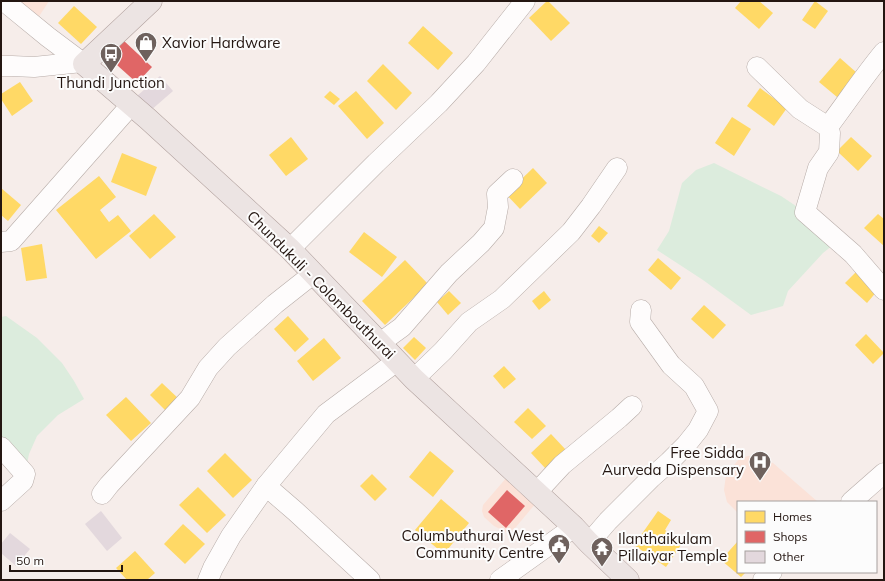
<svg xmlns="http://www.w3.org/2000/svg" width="885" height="581" font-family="Mulish,sans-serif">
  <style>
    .built { fill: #fbe2d8 }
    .green { fill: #dcecdd }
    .homes { fill: #ffd966 }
    .shops { fill: #e06666 }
    .building { fill: #e3d8dd }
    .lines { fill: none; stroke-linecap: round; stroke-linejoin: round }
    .minor-casing { stroke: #b7aca8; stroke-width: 21 }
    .major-casing { stroke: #b1a19e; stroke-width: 23 }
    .minor { stroke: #fefcfc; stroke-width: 20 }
    .major { stroke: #ece4e3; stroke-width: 22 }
    .labels { text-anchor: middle; stroke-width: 4; stroke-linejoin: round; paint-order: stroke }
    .poi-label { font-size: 15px; fill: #241611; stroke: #fcfcfc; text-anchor: start }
    .street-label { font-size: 15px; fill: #241611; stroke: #fcfcfc }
  </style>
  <rect width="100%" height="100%" fill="#f6edea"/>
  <!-- built -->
  <g class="built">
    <polygon points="12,1 49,1 38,18"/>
    <polygon points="748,456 757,457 773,463 818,502 738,502 738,513 727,502 724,490 726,475 739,459"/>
    <polygon points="513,470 541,497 516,527 511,531 506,532 494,526 484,517 482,511 483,505"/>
  </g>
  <!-- green -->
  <g class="green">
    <polygon points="714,163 781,196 805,212 838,241 823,253 788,291 783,306 751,315 703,280 657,250 669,231 682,183 696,170"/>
    <polygon points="6,316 37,338 62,363 74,381 84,399 58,415 37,436 29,454 25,474 1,447 1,317"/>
  </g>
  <!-- homes -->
  <g class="homes">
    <polygon points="547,1 548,1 570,23 551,41 529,18"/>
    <polygon points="741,1 759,1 773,13 759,29 735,8"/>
    <polygon points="815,1 828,11 815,29 802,20"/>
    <polygon points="74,6 97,27 81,44 58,23"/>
    <polygon points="423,26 453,53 438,70 408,43"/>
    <polygon points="840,58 857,73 837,97 819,82"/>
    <polygon points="383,64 412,93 396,110 367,81"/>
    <polygon points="20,82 33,101 12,116 1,99 1,94"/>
    <polygon points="760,88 787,108 774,126 747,106"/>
    <polygon points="330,91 340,99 334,105 324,97"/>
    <polygon points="356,91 384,123 367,139 338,106"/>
    <polygon points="732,117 751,129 734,156 715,143"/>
    <polygon points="291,137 308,159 286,176 269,155"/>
    <polygon points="851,137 872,156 858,171 837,151"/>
    <polygon points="122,153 157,167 146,196 111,182"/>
    <polygon points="533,168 547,183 520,209 506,194"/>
    <polygon points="99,176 116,197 100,210 109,222 118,215 131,231 96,259 56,210"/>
    <polygon points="1,188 21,205 8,221 1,215"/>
    <polygon points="154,214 176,237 150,259 129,236"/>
    <polygon points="878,214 884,219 884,246 864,228"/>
    <polygon points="599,226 608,233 599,243 591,236"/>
    <polygon points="364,232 397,257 382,277 349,252"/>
    <polygon points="42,244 47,278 26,281 21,248"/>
    <polygon points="658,258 681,278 671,290 648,270"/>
    <polygon points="405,260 428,284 385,325 362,301"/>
    <polygon points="857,271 878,290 867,303 845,283"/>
    <polygon points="449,291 461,303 448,315 437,302"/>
    <polygon points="544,291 551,300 539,310 532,301"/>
    <polygon points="704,305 726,325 713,339 691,319"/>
    <polygon points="288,316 309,339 295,352 274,329"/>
    <polygon points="866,334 884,353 873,364 855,345"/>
    <polygon points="414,337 426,348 415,360 403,348"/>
    <polygon points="324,338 341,358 313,381 297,361"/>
    <polygon points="504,366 516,379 504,389 493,376"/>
    <polygon points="162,383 180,400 168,413 150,395"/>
    <polygon points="126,397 151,423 131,441 106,415"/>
    <polygon points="528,408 546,426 532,439 514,422"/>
    <polygon points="551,434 566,450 546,469 531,453"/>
    <polygon points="430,451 454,471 433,497 409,477"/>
    <polygon points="225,453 252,480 233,498 207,471"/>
    <polygon points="372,474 387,489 375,501 360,486"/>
    <polygon points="198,487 226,515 207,533 179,505"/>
    <polygon points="441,499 469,523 444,554 415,530"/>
    <polygon points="658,511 671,520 665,530 683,542 666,567 634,545"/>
    <polygon points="183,524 205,544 185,564 164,544"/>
    <polygon points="738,541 738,572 746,572 741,577 721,560"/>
    <polygon points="135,551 155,573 147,580 127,580 116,568"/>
  </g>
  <!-- shops -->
  <g class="shops">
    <polygon points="123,40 152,67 137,83 108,57"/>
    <polygon points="507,490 525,506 506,528 488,512"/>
  </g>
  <!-- building -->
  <g class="building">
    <polygon points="160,76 173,91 150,111 137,96"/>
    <polygon points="101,511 122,538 107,551 85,524"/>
    <polygon points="10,533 30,549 16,566 1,553 1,544"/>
  </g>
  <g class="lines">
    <!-- minor casing -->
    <g class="minor-casing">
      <g id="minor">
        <polyline points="4,1 48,37 84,64"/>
        <polyline points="1,66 12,66 34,67 82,62"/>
        <polyline points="757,67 800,109 828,127 830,133 829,152 818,168 805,212 853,254 884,290"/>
        <path d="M828 127C847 102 864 76 884 52"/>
        <polyline points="1,242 11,241 131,105"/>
        <polyline points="290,249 376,163 439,103 476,63 525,1"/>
        <polyline points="380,343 402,327 449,273 481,243 494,228 498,207 497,194 513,179"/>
        <polyline points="414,379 443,351 469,322 502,299 571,232 591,206 617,168"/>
        <polyline points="1,447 25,474 23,481 1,501"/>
        <polyline points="266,486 295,511 370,580"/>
        <polyline points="537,492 562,465 619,418 632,406"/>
        <polyline points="102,494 109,485 190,398 208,368 227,347 275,304 313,274"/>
        <polyline points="851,502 884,473"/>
        <polyline points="589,543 608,521 651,478 669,462 686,445 698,430 708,411 694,386 671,365 640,322 641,310"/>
        <polyline points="208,580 213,568 231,536 266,486 326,414 397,361"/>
        <polyline points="500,580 574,527"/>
        <polyline points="763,580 772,572"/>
      </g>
    </g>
    <!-- major casing -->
    <g class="major-casing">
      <polyline id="major" points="151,1 84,64 148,119 290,249 414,379 574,527 589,543 628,580"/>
    </g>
    <!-- minor -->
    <use href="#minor" class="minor"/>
    <!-- major -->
    <use href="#major" class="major"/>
  </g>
  <!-- icons -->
  <defs>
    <g id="shop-pin" transform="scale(1.15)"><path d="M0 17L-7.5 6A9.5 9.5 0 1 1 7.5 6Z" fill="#6e615d" stroke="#fcfcfc"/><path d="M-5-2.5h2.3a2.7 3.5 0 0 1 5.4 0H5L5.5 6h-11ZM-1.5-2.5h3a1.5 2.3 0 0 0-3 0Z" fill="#fff"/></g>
    <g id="bus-pin" transform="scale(1.15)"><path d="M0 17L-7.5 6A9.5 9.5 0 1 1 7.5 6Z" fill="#6e615d" stroke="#fcfcfc"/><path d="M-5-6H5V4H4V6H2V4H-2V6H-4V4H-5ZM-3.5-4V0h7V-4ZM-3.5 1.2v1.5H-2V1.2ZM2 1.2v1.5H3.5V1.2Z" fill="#fff"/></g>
    <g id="hospital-pin" transform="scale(1.15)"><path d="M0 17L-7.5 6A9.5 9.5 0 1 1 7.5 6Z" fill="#6e615d" stroke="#fcfcfc"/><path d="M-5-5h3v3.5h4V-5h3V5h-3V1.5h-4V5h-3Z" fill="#fff"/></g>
    <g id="civic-pin" transform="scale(1.15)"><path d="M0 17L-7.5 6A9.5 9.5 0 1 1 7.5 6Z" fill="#6e615d" stroke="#fcfcfc"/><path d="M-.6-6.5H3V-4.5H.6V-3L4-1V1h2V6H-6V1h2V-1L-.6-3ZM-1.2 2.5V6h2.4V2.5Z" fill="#fff"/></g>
    <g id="temple-pin" transform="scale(1.15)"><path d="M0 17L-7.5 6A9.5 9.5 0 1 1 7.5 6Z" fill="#6e615d" stroke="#fcfcfc"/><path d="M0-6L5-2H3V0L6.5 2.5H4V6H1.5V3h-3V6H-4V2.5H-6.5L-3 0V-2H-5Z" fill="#fff"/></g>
  </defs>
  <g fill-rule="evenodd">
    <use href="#shop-pin" x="146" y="43"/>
    <use href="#bus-pin" x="111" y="54"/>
    <use href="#hospital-pin" x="760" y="462"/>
    <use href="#civic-pin" x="559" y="545"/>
    <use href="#temple-pin" x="602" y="548"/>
  </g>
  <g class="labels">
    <!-- poi labels -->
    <g class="poi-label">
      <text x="162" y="48">Xavior Hardware</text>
      <text x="111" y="88" text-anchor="middle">Thundi Junction</text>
      <text x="744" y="458" text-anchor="end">Free Sidda<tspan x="744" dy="17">Aurveda Dispensary</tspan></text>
      <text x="544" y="541" text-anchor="end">Columbuthurai West<tspan x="544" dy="17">Community Centre</tspan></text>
      <text x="618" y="544">Ilanthaikulam<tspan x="618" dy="17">Pillaiyar Temple</tspan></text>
    </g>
    <!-- street labels -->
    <g class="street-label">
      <text transform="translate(321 285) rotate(45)" y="5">Chundukuli - Colombouthurai</text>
    </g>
  </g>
  <!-- border -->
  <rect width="885" height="581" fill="none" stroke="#241611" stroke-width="4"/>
  <!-- legend -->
  <rect x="737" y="501" width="140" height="72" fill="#fcfcfc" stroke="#a6a09e"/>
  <rect x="745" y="511" width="20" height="12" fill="#ffd966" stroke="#a6a09e"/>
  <text x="773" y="521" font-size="12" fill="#241611">Homes</text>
  <rect x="745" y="531" width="20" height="12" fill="#e06666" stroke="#a6a09e"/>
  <text x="773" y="541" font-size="12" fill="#241611">Shops</text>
  <rect x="745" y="551" width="20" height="12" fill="#e3d8dd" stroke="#a6a09e"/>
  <text x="773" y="561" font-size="12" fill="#241611">Other</text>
  <!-- scale -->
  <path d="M10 565v6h112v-6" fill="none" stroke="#241611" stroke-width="2"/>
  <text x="16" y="565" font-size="12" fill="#241611" stroke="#fcfcfc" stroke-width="3" paint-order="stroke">50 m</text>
</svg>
